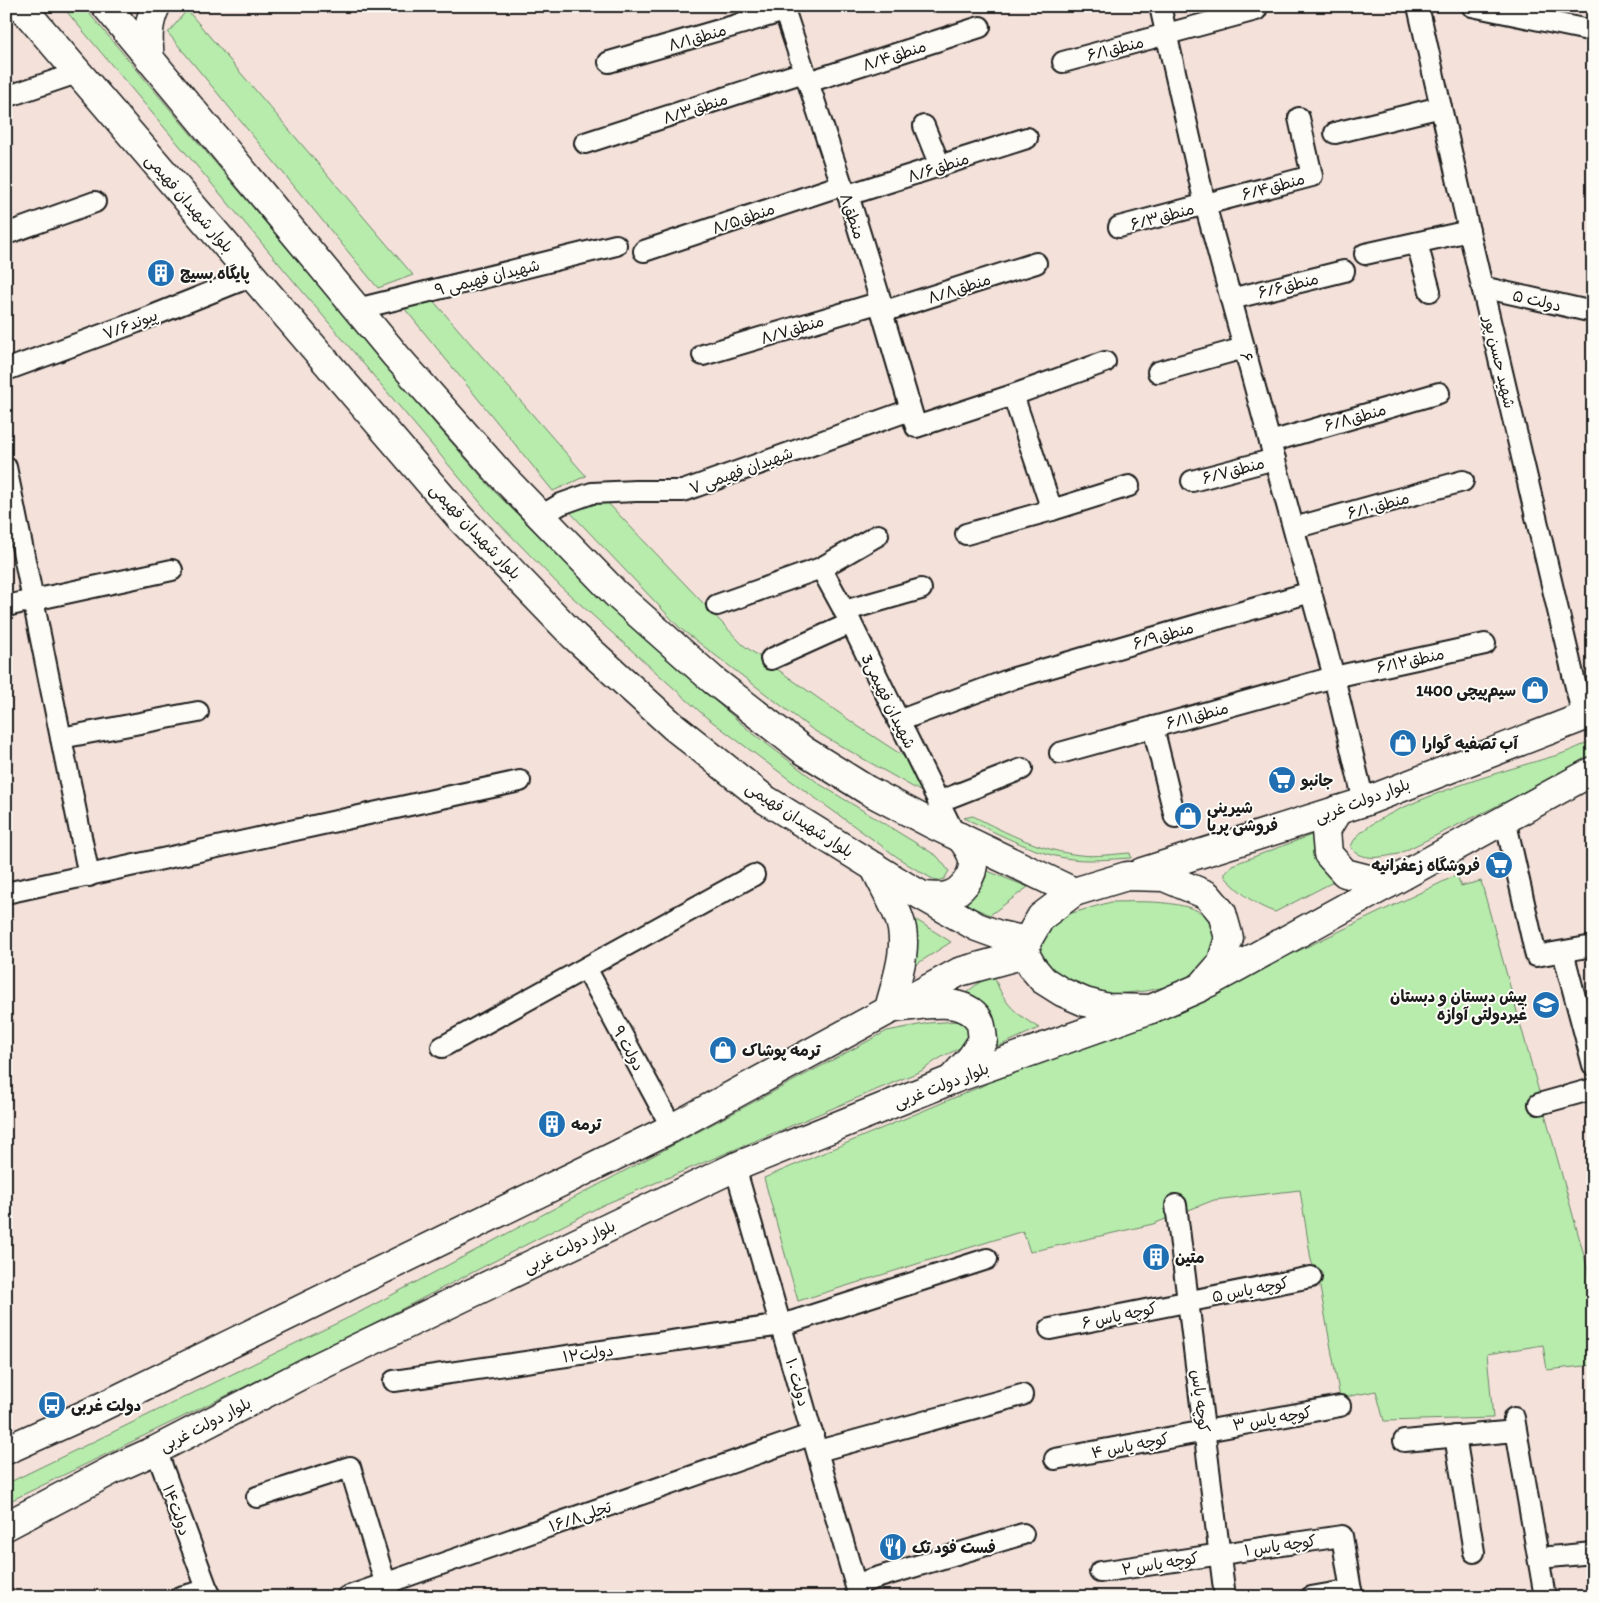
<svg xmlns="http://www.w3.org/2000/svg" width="1599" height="1603" font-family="Itim,'Playpen Sans Arabic',sans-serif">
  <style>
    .grass { fill: #b7ecad; stroke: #6a8464 }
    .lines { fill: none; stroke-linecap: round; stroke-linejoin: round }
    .street-casing { stroke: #1c1c1c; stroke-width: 24 }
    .secondary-casing { stroke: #1c1c1c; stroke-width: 31 }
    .street { stroke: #fdfcf7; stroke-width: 20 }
    .secondary { stroke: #fdfcf7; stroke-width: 28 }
    .labels { text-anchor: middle; stroke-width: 4; stroke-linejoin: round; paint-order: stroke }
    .street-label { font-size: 16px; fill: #1c1c1c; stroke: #fdfcf7 }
    .poi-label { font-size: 16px; font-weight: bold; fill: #1c1c1c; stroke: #fdfcf7; text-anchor: start }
  </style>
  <rect width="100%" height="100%" fill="#f3e1da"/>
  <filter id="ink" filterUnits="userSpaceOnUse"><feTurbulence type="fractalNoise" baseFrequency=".02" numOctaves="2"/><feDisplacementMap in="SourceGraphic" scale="10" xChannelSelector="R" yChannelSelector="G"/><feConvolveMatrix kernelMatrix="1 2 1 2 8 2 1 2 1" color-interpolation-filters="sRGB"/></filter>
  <g filter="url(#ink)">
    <!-- grass -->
    <g class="grass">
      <polygon points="62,6 83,6 438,427 494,491 554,551 682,672 750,731 821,785 937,856 949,871 944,879 936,881 907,864 790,780 706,717 560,586 490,514"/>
      <polygon points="187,10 413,275 378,288 168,33"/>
      <polygon points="430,297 586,476 553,491 405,309"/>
      <polygon points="605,500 743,645 859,727 908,759 925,794 813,730 681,629 568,510 592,502"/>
      <path d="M1593 740V763L1546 782 1398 854C1382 857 1363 862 1351 848 1356 810 1525 765 1561 754 1572 750 1583 745 1593 740Z"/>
      <path d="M973 816C1006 833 1042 851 1080 855 1096 857 1114 854 1130 853L1131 858C1109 859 1087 862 1065 858 1034 853 993 831 964 818Z"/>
      <path d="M1317 833 1313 849 1323 864 1339 879 1275 912C1255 906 1240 892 1225 877V873L1232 865Z"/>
      <polygon points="980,868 1028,887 990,915 960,902"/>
      <polygon points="1457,875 1461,886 1481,881 1593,1288 1593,1365 1547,1370 1543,1345 1487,1354 1493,1418 1384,1421 1376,1391 1340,1398 1319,1282 1311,1260 1300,1190 1214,1200 1153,1224 1030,1252 1023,1231 798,1301 764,1178 1271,964"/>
      <path d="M1111 902C1137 902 1206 897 1215 929 1217 937 1213 955 1213 965L1185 983 1145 991 1116 994H1093L1057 985 1037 952 1045 929 1065 915Z"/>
      <polygon points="907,914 951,942 912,967"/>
      <path d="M993 972C1002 1002 1013 1012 1039 1028L997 1047V1034L991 1018 954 1002Z"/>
      <path d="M959 1021 970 1030C966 1048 957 1049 942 1057 934 1061 928 1067 921 1071L603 1205 357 1332 6 1503V1484L360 1312 887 1031 929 1023Z"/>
    </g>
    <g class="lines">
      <!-- street casing -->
      <g class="street-casing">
        <g id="street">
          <polyline points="783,6 842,185 848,195 881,302 882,312 916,427 1013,395 1105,362"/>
          <polyline points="1160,6 1205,204 1334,677 1364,802"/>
          <polyline points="1418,6 1469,231 1583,717"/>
          <polyline points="1472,6 1593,31"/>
          <polyline points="609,62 785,11"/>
          <polyline points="1063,62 1256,10"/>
          <polyline points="808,82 980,27"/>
          <polyline points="6,97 77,73"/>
          <polyline points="924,126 940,166"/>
          <polyline points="1335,133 1441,107"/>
          <polyline points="585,143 804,72"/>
          <polyline points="848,195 1027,138"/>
          <polyline points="1119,227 1312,176 1299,118"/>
          <polyline points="6,234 95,202"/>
          <polyline points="1417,243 1430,291"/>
          <polyline points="644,251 842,185"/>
          <polyline points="1365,254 1469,231"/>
          <polyline points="1482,287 1593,312"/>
          <polyline points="1231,299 1344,271"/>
          <polyline points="357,309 616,245"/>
          <polyline points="882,312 1036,263"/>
          <polyline points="703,355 881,302"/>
          <polyline points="6,370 137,322 252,276"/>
          <polyline points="1158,372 1244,348"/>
          <polyline points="1013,395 1052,510"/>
          <polyline points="1270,442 1439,393"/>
          <polyline points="6,467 89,876"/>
          <polyline points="1192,481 1275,459"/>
          <polyline points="541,516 561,504 592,493 636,491 683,491 910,410"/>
          <polyline points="1294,528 1463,481"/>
          <polyline points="966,534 1052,510 1129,486"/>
          <polyline points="821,568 851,623 955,835"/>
          <polyline points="717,605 821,568 878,535"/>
          <polyline points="6,606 172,570"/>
          <polyline points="844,611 921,589"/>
          <polyline points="771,659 851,623"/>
          <polyline points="898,721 1014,678 1311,592"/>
          <polyline points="1153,727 1175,817"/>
          <polyline points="61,738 198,712"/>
          <polyline points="1060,753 1334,677 1485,644"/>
          <polyline points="938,802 1022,769"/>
          <polyline points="1505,819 1536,956 1593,946"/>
          <polyline points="6,893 520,781"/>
          <polyline points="1563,952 1593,1065"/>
          <polyline points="586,968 672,1128"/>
          <polyline points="442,1047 754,875"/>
          <polyline points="1539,1104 1593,1089"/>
          <polyline points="735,1167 859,1597"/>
          <polyline points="1176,1205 1225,1597"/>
          <polyline points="1050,1329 1311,1277"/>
          <polyline points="394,1381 782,1325 987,1259"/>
          <polyline points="1514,1418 1545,1597"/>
          <polyline points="1455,1436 1474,1552"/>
          <polyline points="1404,1441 1516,1431"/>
          <polyline points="156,1450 210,1597"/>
          <polyline points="818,1451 1022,1395"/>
          <polyline points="1055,1459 1340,1406"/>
          <polyline points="257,1497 350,1467 389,1595"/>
          <polyline points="1550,1557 1593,1553"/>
          <polyline points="1100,1572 1342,1536 1352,1597"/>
          <polyline points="856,1584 1023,1534"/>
          <polyline points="180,1597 208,1590"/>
          <polyline points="347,1597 813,1434"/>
          <polyline points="1311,1597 1351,1590"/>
        </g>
      </g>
      <!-- secondary casing -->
      <g class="secondary-casing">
        <g id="secondary">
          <polyline points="21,6 460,518 574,636 673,726 766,800 905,886 977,927 999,935 1027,941"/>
          <polyline points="106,6 396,356 503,477 616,594 713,680 803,750 867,790 932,824 1074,892"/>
          <path d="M150 60C148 40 147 24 156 6"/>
          <polyline points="1338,810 1326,830 1328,854 1345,873 1388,884"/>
          <path d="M874 866C881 882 893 901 899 918 910 947 896 981 889 1009 915 1006 963 994 979 1020 982 1025 982 1034 983 1040L971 1058 951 1080"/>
          <polyline points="1142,872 1364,802 1583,717 1593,712"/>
          <polygon points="1127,876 1164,877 1207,895 1222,913 1229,938 1221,964 1201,987 1151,1009 1108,1008 1085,1002 1062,992 1043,980 1033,968 1025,954 1027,941 1041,917 1074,892"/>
          <path d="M923 896C931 896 940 898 947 896 961 893 974 876 973 861 972 852 965 843 960 837"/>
          <polyline points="1208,983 1593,771"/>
          <polyline points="6,1450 93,1411 672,1128 959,972 1025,954"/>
          <polyline points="6,1526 118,1467 156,1450 307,1372 735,1167 951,1080 1151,1009"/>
        </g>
      </g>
      <!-- street -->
      <use href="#street" class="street"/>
      <!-- secondary -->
      <use href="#secondary" class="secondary"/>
    </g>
  </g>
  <!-- icons -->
  <defs>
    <g id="building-disc" transform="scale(1.4375)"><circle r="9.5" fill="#1f6fb2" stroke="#fdfcf7"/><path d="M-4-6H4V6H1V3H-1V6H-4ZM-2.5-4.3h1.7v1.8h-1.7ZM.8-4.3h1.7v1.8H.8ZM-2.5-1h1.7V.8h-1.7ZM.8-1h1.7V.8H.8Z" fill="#fff"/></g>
    <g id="shop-disc" transform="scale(1.4375)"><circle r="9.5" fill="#1f6fb2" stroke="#fdfcf7"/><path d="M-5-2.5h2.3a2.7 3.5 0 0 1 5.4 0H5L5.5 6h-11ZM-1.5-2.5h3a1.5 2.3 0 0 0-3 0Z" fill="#fff"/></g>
    <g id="supermarket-disc" transform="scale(1.4375)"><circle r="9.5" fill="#1f6fb2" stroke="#fdfcf7"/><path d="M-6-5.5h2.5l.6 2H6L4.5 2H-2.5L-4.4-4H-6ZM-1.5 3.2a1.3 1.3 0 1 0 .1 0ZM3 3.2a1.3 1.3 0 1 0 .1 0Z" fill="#fff"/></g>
    <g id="school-disc" transform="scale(1.4375)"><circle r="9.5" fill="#1f6fb2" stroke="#fdfcf7"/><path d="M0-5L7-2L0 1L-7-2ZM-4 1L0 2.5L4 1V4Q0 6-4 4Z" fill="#fff"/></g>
    <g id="bus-disc" transform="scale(1.4375)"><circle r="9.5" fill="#1f6fb2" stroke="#fdfcf7"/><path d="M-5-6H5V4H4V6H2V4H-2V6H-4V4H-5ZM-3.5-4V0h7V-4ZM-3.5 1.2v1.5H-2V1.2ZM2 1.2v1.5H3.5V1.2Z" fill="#fff"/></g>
    <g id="restaurant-disc" transform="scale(1.4375)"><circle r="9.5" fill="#1f6fb2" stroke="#fdfcf7"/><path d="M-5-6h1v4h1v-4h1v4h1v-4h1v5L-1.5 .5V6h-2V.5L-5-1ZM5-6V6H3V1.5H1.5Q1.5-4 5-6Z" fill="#fff"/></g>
  </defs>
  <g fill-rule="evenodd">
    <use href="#building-disc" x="161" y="273"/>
    <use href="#shop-disc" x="1535" y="690"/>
    <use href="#shop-disc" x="1403" y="743"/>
    <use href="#supermarket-disc" x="1282" y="780"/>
    <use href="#shop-disc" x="1188" y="816"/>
    <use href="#supermarket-disc" x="1499" y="865"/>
    <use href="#school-disc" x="1546" y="1005"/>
    <use href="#shop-disc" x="723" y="1050"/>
    <use href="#building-disc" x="552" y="1124"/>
    <use href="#building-disc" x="1156" y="1257"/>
    <use href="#bus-disc" x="52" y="1405"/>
    <use href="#restaurant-disc" x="893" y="1547"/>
  </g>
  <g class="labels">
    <!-- street labels -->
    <g class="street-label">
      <text transform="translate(697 37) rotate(-16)" y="6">منطق۸/۱</text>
      <text transform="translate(1115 48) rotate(-14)" y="6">منطق۶/۱</text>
      <text transform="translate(894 55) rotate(-18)" y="6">منطق۸/۴</text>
      <text transform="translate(695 108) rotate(-18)" y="6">منطق۸/۳</text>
      <text transform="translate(938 167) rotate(-18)" y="6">منطق۸/۶</text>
      <text transform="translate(1273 186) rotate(-15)" y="6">منطق۶/۴</text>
      <text transform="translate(190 203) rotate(49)" y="6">بلوار شهیدان فهیمی</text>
      <text transform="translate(853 216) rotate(71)" y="6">منطق۸</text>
      <text transform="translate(1162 216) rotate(-15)" y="6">منطق۶/۳</text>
      <text transform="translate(743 218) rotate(-19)" y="6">منطق۸/۵</text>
      <text transform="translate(487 277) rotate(-14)" y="6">شهیدان فهیمی ۹</text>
      <text transform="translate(1288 285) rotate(-14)" y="6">منطق۶/۶</text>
      <text transform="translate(959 288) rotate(-18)" y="6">منطق۸/۸</text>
      <text transform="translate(1537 300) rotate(13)" y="6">۵ دولت</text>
      <text transform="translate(130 324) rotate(-21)" y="6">پیوند۷/۶</text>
      <text transform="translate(792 329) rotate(-17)" y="6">منطق۸/۷</text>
      <text transform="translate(1247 357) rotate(75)" y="6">۶</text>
      <text transform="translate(1500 362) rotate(77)" y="6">شهید حسن پور</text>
      <text transform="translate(1355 417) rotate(-16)" y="6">منطق۶/۸</text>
      <text transform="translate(741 470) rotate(-20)" y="6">شهیدان فهیمی ۷</text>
      <text transform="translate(1233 470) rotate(-15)" y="6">منطق۶/۷</text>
      <text transform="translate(1378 505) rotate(-15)" y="6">منطق۶/۱۰</text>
      <text transform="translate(476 531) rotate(47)" y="6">بلوار شهیدان فهیمی</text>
      <text transform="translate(1163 635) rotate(-16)" y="6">منطق۶/۹</text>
      <text transform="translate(1410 660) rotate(-12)" y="6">منطق۶/۱۲</text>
      <text transform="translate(889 701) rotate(64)" y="6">3شهیدان فهیمی</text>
      <text transform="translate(1197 715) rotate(-15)" y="6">منطق۶/۱۱</text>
      <text transform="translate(1362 800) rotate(-20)" y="6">بلوار دولت غربی</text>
      <text transform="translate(800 819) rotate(33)" y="6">بلوار شهیدان فهیمی</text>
      <text transform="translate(629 1048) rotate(62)" y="6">۹ دولت</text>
      <text transform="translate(941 1085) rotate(-21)" y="6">بلوار دولت غربی</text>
      <text transform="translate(569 1246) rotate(-26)" y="6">بلوار دولت غربی</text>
      <text transform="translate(1250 1289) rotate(-11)" y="6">کوچه یاس ۵</text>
      <text transform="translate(1119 1315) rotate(-12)" y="6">کوچه یاس ۶</text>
      <text transform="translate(588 1353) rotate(-8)" y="6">۱۲دولت</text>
      <text transform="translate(798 1382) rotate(74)" y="6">۱۰ دولت</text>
      <text transform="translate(1201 1401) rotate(83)" y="6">کوچه یاس</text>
      <text transform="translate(1272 1418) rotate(-10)" y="6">کوچه یاس ۳</text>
      <text transform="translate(205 1424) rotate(-27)" y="6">بلوار دولت غربی</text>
      <text transform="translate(1130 1445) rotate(-11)" y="6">کوچه یاس ۴</text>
      <text transform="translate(177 1510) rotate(70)" y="6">۱۴دولت</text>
      <text transform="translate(580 1516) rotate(-19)" y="6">تجلی۱۶/۸</text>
      <text transform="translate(1280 1545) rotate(-8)" y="6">کوچه یاس ۱</text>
      <text transform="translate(1160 1563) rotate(-9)" y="6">کوچه یاس ۲</text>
    </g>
    <!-- poi labels -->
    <g class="poi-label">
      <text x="180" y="279">پایگاه بسیج</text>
      <text x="1516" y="696" text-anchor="end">سیم‌پیچی 1400</text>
      <text x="1422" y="749">آب تصفیه گوارا</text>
      <text x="1301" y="786">جانبو</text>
      <text x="1207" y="813">شیرینی<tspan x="1207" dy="18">فروشی پریا</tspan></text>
      <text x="1480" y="871" text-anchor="end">فروشگاه زعفرانیه</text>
      <text x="1527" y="1002" text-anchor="end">پیش دبستان و دبستان<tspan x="1527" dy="18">غیردولتی آوازه</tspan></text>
      <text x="742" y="1056">ترمه پوشاک</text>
      <text x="571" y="1130">ترمه</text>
      <text x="1175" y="1263">متین</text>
      <text x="71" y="1411">دولت غربی</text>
      <text x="912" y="1553">فست فود تک</text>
    </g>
  </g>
  <!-- margin -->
  <rect width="1599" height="1603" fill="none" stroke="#fdfcf7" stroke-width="25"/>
  <rect x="12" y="12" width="1574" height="1578" fill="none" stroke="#1c1c1c" stroke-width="2" filter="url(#ink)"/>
</svg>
